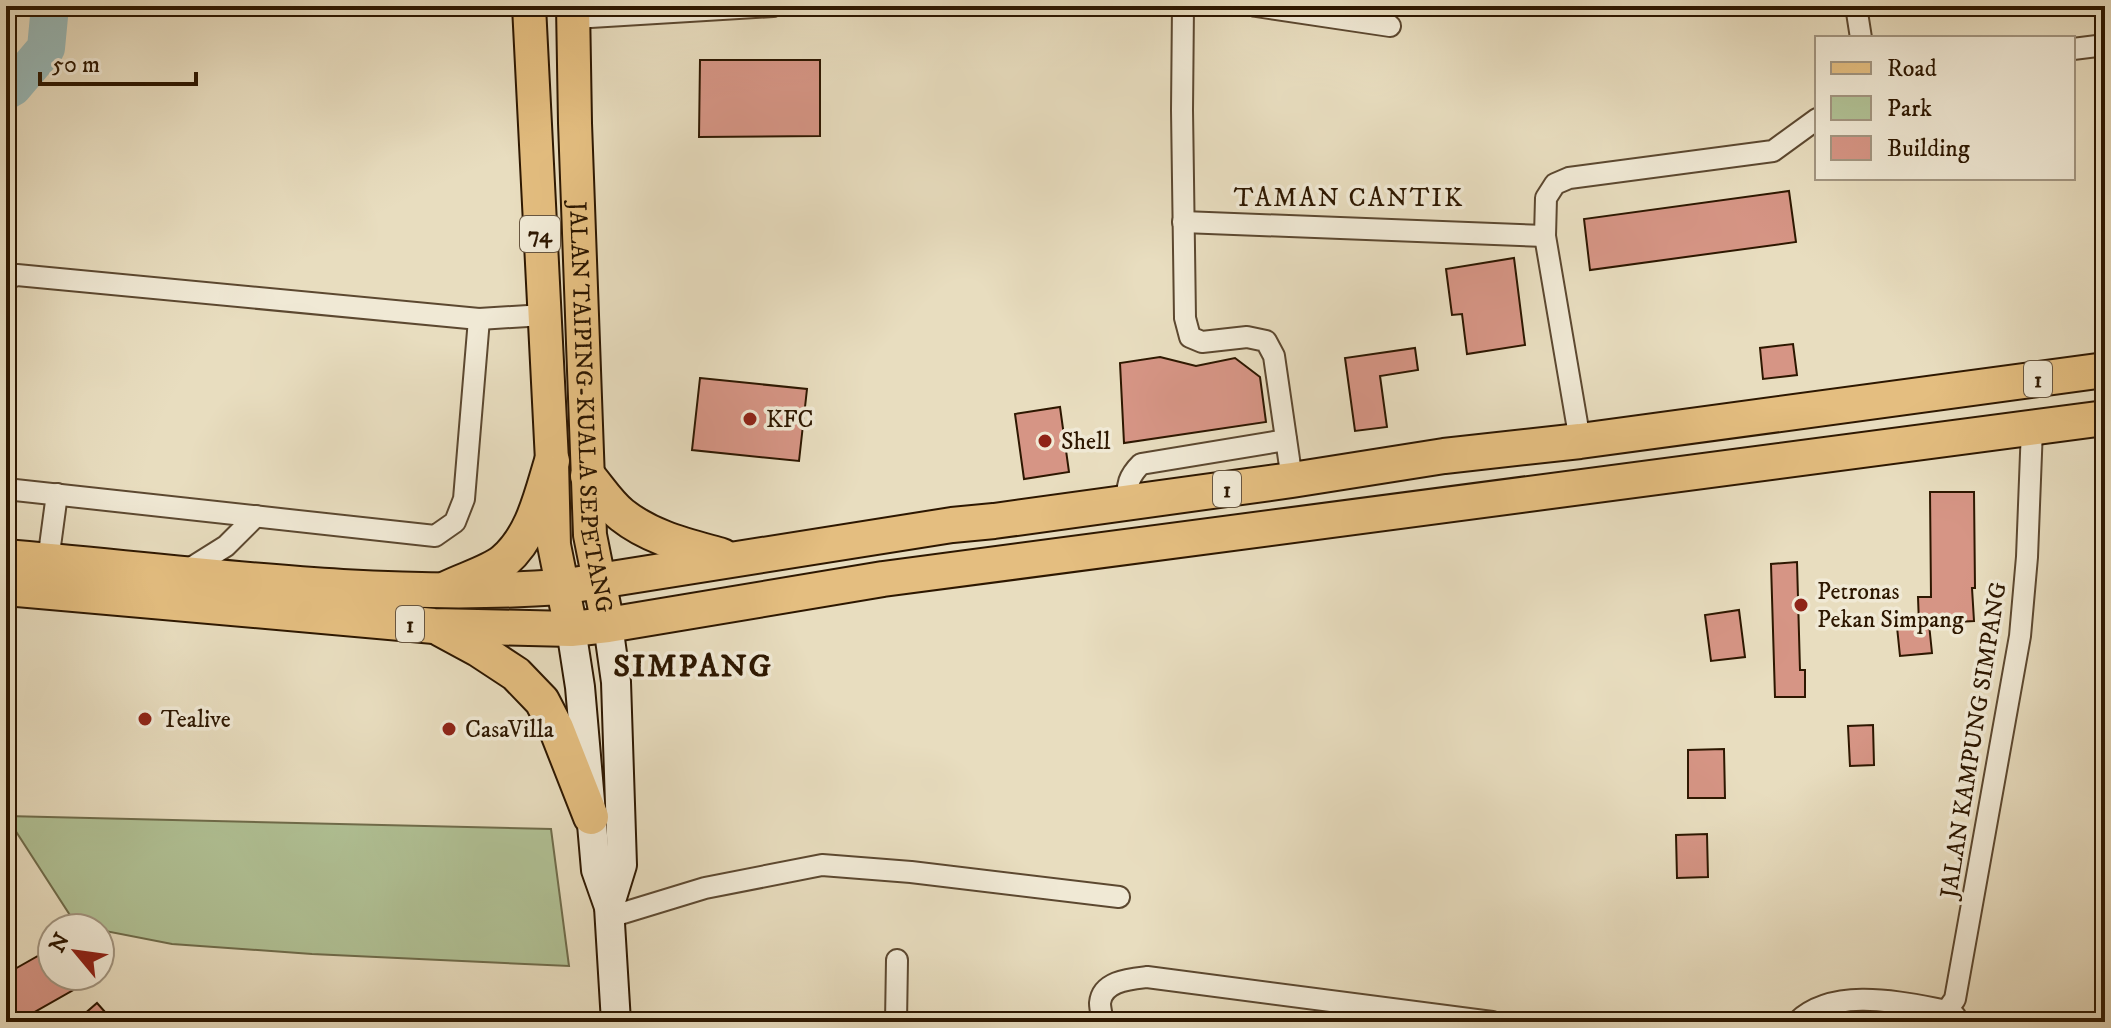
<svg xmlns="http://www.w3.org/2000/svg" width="2111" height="1028" font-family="'IM FELL DW Pica',serif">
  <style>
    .green { fill: #b1c296; stroke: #6f6c4b; stroke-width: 2 }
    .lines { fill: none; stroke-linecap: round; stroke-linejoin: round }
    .river { stroke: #99bab9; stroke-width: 38 }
    .building { fill: #d69585; stroke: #2d1700; stroke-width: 2 }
    .minor-casing { stroke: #5c4830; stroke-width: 24 }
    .secondary-casing { stroke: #2d1700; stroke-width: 32 }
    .primary-casing { stroke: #2d1700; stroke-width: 36 }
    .trunk-casing { stroke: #2d1700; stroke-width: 38 }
    .minor { stroke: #f0e9d5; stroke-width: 20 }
    .secondary { stroke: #f0e9d5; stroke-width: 28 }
    .primary { stroke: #e4be80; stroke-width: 32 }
    .trunk { stroke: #e4be80; stroke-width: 34 }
    .poi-dot { fill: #8f2418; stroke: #f0e9d5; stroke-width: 3 }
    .labels { text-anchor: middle; stroke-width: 7; stroke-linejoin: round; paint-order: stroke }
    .shield { fill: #f0e9d5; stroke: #685640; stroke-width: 2 }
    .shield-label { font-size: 22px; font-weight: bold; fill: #2d1700 }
    .street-label { font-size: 24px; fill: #2d1700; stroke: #f0e9d5 }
    .poi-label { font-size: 24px; fill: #2d1700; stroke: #f0e9d5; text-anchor: start }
    .neighbourhood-label { font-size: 26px; letter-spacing: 2px; fill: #2d1700; stroke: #f0e9d5 }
    .district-label { font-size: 32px; font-weight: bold; letter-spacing: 2px; fill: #2d1700; stroke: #f0e9d5 }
  </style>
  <rect width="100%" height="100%" fill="#e8ddbf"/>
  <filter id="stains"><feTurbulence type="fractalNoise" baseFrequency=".0025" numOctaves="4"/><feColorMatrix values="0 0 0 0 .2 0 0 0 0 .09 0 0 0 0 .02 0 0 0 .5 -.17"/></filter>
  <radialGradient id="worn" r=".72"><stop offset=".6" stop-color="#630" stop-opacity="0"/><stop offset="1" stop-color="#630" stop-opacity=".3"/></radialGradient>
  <!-- green -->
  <polygon class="green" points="6,816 551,829 569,966 312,954 172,944 100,930 100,928 77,926"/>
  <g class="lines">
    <!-- river -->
    <polyline class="river" points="6,91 13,87 46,48 50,6"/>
  </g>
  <!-- building -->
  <g class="building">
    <polygon points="700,60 820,60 820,136 699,137"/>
    <polygon points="1789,191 1796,242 1590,270 1584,219"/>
    <polygon points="1514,258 1525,345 1467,354 1462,314 1452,315 1446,269"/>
    <polygon points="1793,344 1797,375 1763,379 1760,348"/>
    <polygon points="1415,348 1418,370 1380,376 1387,427 1355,431 1345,358"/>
    <polygon points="1160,357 1196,366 1235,358 1260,377 1266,422 1124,443 1120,363"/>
    <polygon points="700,378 807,389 799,461 692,450"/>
    <polygon points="1060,407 1069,472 1024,479 1015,414"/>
    <polygon points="1930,492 1974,492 1975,588 1972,588 1974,621 1919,624 1918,597 1931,597"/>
    <polygon points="1797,562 1800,670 1805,670 1805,697 1775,697 1771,564"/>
    <polygon points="1739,610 1745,657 1711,661 1705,615"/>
    <polygon points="1929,624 1932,653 1900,656 1897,627"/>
    <polygon points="1873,725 1874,765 1850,766 1848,726"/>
    <polygon points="1724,749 1725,798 1688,798 1688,750"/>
    <polygon points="1707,834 1708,877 1677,878 1676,835"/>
    <polygon points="52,948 52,976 98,976 17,1022 6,1022 6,999 12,995 6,984 6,974"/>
    <polygon points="97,1003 114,1022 75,1022"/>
  </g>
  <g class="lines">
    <!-- minor casing -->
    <g class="minor-casing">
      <g id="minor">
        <polyline points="1183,6 1182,110 1185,318 1190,337 1202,342 1247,337 1266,341 1274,356 1292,480"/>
        <polyline points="1256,6 1390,26"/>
        <polyline points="1856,6 1861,38"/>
        <polyline points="574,18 773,6"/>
        <polyline points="2073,49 2105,45"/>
        <polyline points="1183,222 1545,236"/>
        <polyline points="6,279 17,275 479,319 544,315"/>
        <polyline points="1580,441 1545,236 1546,198 1555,184 1569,178 1773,151 1817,119"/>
        <polyline points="6,489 435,536 455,522 464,499 479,319"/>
        <path d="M1128 502C1126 485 1129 476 1141 464L1286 440"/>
        <polyline points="48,561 57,494"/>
        <polyline points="183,573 226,546 256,516"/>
        <polyline points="610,917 705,888 822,865 911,872 1119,897"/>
        <polyline points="1948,1009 1955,999 2020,636 2027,557 2032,428"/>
        <polyline points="896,1022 897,960"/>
        <path d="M1103 1022C1102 1016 1100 1009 1100 1003 1102 981 1130 979 1147 977L1492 1022"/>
        <path d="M1797 1022C1833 987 1899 1002 1943 1010L1948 1009 1955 1016 1957 1022"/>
      </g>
    </g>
    <!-- secondary casing -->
    <g class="secondary-casing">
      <g id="secondary">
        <polyline points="608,625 616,682 622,865 609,907"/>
        <polyline points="571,629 580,687 596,870 609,907 616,1022"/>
      </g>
    </g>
    <!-- primary casing -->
    <g class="primary-casing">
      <g id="primary">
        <polyline points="529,6 552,461 554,545 571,629"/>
        <path id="s1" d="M573 6 575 123 590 535 608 625"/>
      </g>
    </g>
    <!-- trunk casing -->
    <g class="trunk-casing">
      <g id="trunk">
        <path d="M588 476C599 489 609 505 622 515 651 538 687 546 722 556"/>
        <path d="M6 557C190 573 376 600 561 587L952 525 994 521 1292 480 1444 456 1580 441 2105 370"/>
        <polyline points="6,588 434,626 571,629 608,625 883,579 2105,418"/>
        <path d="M448 588C464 580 491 572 504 561 533 536 541 497 552 461"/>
        <polyline points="441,629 478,649 516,674 542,701 556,728 591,817"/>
      </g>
    </g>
    <!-- minor -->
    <use href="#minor" class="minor"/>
    <!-- secondary -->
    <use href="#secondary" class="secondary"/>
    <!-- primary -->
    <use href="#primary" class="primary"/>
    <!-- trunk -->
    <use href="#trunk" class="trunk"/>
  </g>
  <!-- markers -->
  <g class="poi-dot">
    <circle cx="750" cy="419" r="8"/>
    <circle cx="1045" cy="441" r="8"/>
    <circle cx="1801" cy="605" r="8"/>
    <circle cx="145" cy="719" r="8"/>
    <circle cx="449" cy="729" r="8"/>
  </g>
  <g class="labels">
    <!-- shield labels -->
    <g class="shield">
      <rect x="520" y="216" width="40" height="36" rx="6"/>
      <rect x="2024" y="361" width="28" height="36" rx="6"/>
      <rect x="1213" y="471" width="28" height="36" rx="6"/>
      <rect x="396" y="606" width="28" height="36" rx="6"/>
    </g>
    <g class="shield-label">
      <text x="540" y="242">74</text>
      <text x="2038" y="387">1</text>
      <text x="1227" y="497">1</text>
      <text x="410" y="632">1</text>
    </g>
    <!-- street labels -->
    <g class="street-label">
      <text dy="8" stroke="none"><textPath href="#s1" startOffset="402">JALAN TAIPING-KUALA SEPETANG</textPath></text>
      <text transform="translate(1973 740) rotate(-81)" y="8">JALAN KAMPUNG SIMPANG</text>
    </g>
    <!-- poi labels -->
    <g class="poi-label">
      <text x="766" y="427">KFC</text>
      <text x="1061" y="449">Shell</text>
      <text x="1817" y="599">Petronas<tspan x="1817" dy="28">Pekan Simpang</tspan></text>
      <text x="161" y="727">Tealive</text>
      <text x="465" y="737">CasaVilla</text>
    </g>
    <!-- neighbourhood labels -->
    <g class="neighbourhood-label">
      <text x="1349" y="206">TAMAN CANTIK</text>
    </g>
    <!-- district labels -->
    <g class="district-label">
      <text x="693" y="676">SIMPANG</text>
    </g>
  </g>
  <!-- margin -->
  <rect width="2111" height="1028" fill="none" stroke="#e8ddbf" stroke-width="32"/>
  <rect x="8" y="8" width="2095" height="1012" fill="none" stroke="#2d1700" stroke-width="4"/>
  <rect x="16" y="16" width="2079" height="996" fill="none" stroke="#2d1700" stroke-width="2"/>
  <!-- legend -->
  <rect x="1815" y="36" width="260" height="144" fill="#f0e9d5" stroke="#a29580" stroke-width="2"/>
  <rect x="1831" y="62" width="40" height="12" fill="#e4be80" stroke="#a29580" stroke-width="2"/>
  <text x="1887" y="76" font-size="24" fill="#2d1700">Road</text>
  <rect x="1831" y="96" width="40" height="24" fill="#b1c296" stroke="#a29580" stroke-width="2"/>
  <text x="1887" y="116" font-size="24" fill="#2d1700">Park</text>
  <rect x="1831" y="136" width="40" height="24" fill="#d69585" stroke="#a29580" stroke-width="2"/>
  <text x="1887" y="156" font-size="24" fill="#2d1700">Building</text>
  <!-- north arrow -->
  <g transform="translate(76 952) rotate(299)"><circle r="38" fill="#f0e9d5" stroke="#a29580" stroke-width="2"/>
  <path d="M0-6L14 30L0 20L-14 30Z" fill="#8f2418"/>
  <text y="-12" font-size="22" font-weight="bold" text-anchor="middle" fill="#2d1700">N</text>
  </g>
  <!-- scale -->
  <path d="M40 72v12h156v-12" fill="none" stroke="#2d1700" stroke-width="4"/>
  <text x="52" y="72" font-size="24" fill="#2d1700" stroke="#f0e9d5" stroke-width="6" paint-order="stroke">50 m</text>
  <rect width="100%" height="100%" filter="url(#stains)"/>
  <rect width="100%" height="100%" fill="url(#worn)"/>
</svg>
